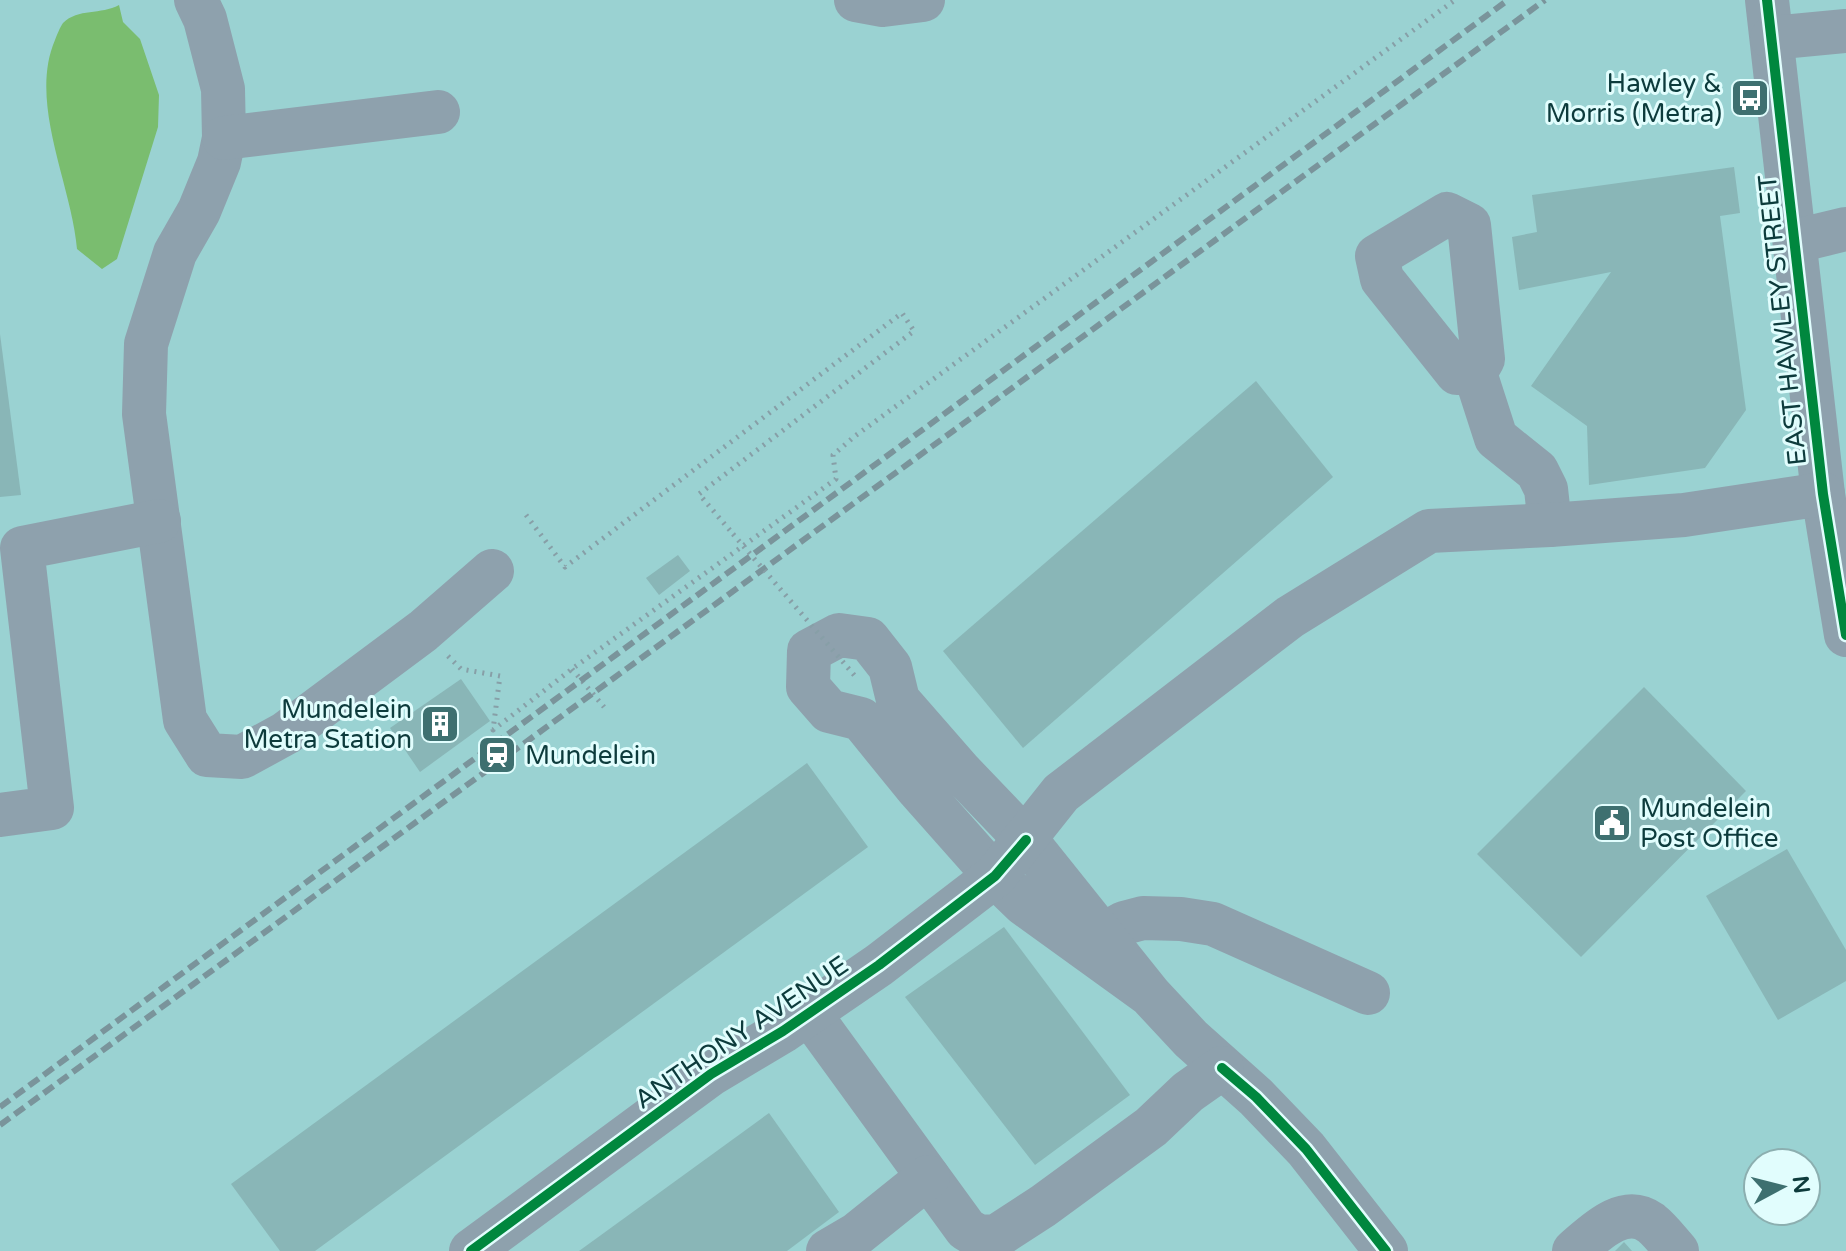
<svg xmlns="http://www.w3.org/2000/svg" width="1846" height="1251" font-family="'Varela Round',sans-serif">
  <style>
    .water { fill: #7abd6f }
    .building { fill: #89b6b7 }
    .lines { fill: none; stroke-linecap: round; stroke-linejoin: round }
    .path { stroke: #879fa7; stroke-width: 5; stroke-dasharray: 2 6; stroke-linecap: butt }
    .minor { stroke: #8ea1ad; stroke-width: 44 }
    .rail { stroke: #7a949b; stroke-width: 6; stroke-dasharray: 12 6; stroke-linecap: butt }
    .path-bridge { stroke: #879fa7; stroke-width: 5; stroke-dasharray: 2 6; stroke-linecap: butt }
    .cycleway-casing { stroke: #e1fdfd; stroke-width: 15 }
    .cycleway { stroke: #00873e; stroke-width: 10 }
    .labels { text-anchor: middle; stroke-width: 6; stroke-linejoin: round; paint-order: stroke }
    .poi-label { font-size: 26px; fill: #0d3b3c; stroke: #e1fdfd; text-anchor: end }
    .street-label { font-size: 26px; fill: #0d3b3c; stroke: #e1fdfd }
  </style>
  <rect width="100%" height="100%" fill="#9ad2d2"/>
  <!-- water -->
  <path class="water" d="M119 5 123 22 140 39 159 95 158 127 117 259 102 269 77 249C72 185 28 103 55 40 57 35 60 27 63 23 78 8 101 15 119 5Z"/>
  <!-- building -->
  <g class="building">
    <polygon points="1734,167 1740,213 1720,216 1746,410 1705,468 1589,485 1587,426 1531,386 1611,272 1519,290 1512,237 1537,232 1532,195"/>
    <polygon points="0,334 21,495 0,497"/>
    <polygon points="1256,381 1333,477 1023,748 943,651"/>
    <polygon points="678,555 690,571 659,595 646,578"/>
    <polygon points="461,679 490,721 420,772 390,728"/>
    <polygon points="1644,687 1746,791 1581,957 1477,854"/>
    <polygon points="807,763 868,847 315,1251 280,1251 231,1184"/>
    <polygon points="1787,849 1846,950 1846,981 1778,1020 1706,896"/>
    <polygon points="1004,927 1130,1095 1035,1165 905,997"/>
    <polygon points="769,1113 839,1212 787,1251 579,1251"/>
    <polygon points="1624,1242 1632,1251 1615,1251"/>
  </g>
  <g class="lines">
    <!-- path -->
    <g class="path">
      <polyline points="526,515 565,567 902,313 914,331 699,494 733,534"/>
      <polyline points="448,656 461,669 500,676 493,730 572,669 836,479 833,455 855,436 1455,0"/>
      <polyline points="572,669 604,707"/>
    </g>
    <!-- minor -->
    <g class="minor">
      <polyline points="196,0 205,19 223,89 224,138 219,162 199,211 175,253 146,344 144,414 185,720 207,755 242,757 286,733 423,631 492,571"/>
      <polyline points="856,0 883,5 923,0"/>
      <polyline points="1767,0 1823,494 1846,635"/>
      <polyline points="1772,38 1846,31"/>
      <polyline points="224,138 438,112"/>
      <polyline points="1796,241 1846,229"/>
      <polyline points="1475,373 1457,373 1382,279 1377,256 1447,214 1469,225 1483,359 1475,373 1496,438 1537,471 1546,489 1550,525"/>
      <polyline points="0,815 52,808 22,548 159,521"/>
      <polyline points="1083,946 1124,923 1143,918 1181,919 1213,924 1368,993"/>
      <polyline points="1150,995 1024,904 995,876 917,788 861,719 829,711 808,687 809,651 839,635 868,639 890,667 898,700 960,771 1026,840 1150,995 1191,1039 1256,1097 1306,1149 1386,1251"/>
      <polyline points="809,1013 966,1229 979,1237 997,1236 1043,1206 1151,1127 1188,1092 1222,1068"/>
      <polyline points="471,1251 711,1074 783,1031 879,965 995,876 1061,793 1290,617 1429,531 1550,525 1684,515 1823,494"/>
      <polyline points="828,1251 857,1234 928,1177"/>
      <path d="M1574 1251C1594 1234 1623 1203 1651 1223 1660 1230 1669 1242 1677 1251"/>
    </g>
    <!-- rail -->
    <g class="rail">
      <polyline points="0,1107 1508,0"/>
      <polyline points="0,1125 1545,0"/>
    </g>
    <!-- path-bridge -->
    <polyline class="path-bridge" points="733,534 855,676"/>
    <!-- cycleway casing -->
    <g class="cycleway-casing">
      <g id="cycleway">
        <polyline points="1767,0 1823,494 1846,635"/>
        <polyline points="1222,1068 1256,1097 1306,1149 1386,1251"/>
        <polyline points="471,1251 711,1074 783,1031 879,965 995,876 1026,840"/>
      </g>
    </g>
    <!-- cycleway -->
    <use href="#cycleway" class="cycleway"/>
  </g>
  <!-- icons -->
  <defs>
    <g id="bus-square" transform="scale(2)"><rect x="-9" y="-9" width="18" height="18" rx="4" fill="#3e7070" stroke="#e1fdfd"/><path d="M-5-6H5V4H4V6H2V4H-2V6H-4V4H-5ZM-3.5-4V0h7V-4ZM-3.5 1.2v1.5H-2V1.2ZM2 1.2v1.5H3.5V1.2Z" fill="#fff"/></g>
    <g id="building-square" transform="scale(2)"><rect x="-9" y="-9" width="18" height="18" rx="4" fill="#3e7070" stroke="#e1fdfd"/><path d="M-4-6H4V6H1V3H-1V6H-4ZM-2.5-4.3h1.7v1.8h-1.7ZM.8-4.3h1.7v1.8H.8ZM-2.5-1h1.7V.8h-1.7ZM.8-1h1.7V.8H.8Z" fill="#fff"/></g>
    <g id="station-square" transform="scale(2)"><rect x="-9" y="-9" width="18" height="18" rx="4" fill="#3e7070" stroke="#e1fdfd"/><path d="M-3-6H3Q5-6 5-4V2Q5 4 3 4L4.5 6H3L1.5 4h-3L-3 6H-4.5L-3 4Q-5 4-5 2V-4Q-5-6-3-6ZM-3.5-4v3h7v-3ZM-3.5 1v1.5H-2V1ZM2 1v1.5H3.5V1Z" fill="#fff"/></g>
    <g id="civic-square" transform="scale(2)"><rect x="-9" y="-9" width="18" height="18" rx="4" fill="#3e7070" stroke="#e1fdfd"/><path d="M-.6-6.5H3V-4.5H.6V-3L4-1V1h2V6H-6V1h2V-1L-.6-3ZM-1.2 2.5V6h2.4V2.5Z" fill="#fff"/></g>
  </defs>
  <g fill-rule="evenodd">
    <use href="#bus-square" x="1750" y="98"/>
    <use href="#building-square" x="440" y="724"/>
    <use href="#station-square" x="497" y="755"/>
    <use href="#civic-square" x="1612" y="823"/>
  </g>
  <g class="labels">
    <!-- poi labels -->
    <g class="poi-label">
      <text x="1722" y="92">Hawley &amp;<tspan x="1722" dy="30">Morris (Metra)</tspan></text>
      <text x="412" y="718">Mundelein<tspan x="412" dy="30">Metra Station</tspan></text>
      <text x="525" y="764" text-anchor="start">Mundelein</text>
      <text x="1640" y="817" text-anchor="start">Mundelein<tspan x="1640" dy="30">Post Office</tspan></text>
    </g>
    <!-- street labels -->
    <g class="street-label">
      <text transform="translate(1782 320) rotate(-96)" y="9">EAST HAWLEY STREET</text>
      <text transform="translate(741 1032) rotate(-34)" y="9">ANTHONY AVENUE</text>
    </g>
  </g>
  <!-- north arrow -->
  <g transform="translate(1782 1187) rotate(83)"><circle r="38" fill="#e1fdfd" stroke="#8cafb0" stroke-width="2"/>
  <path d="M0-6L14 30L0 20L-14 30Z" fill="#3e7070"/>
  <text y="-12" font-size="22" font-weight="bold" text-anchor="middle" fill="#0d3b3c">N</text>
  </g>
</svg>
